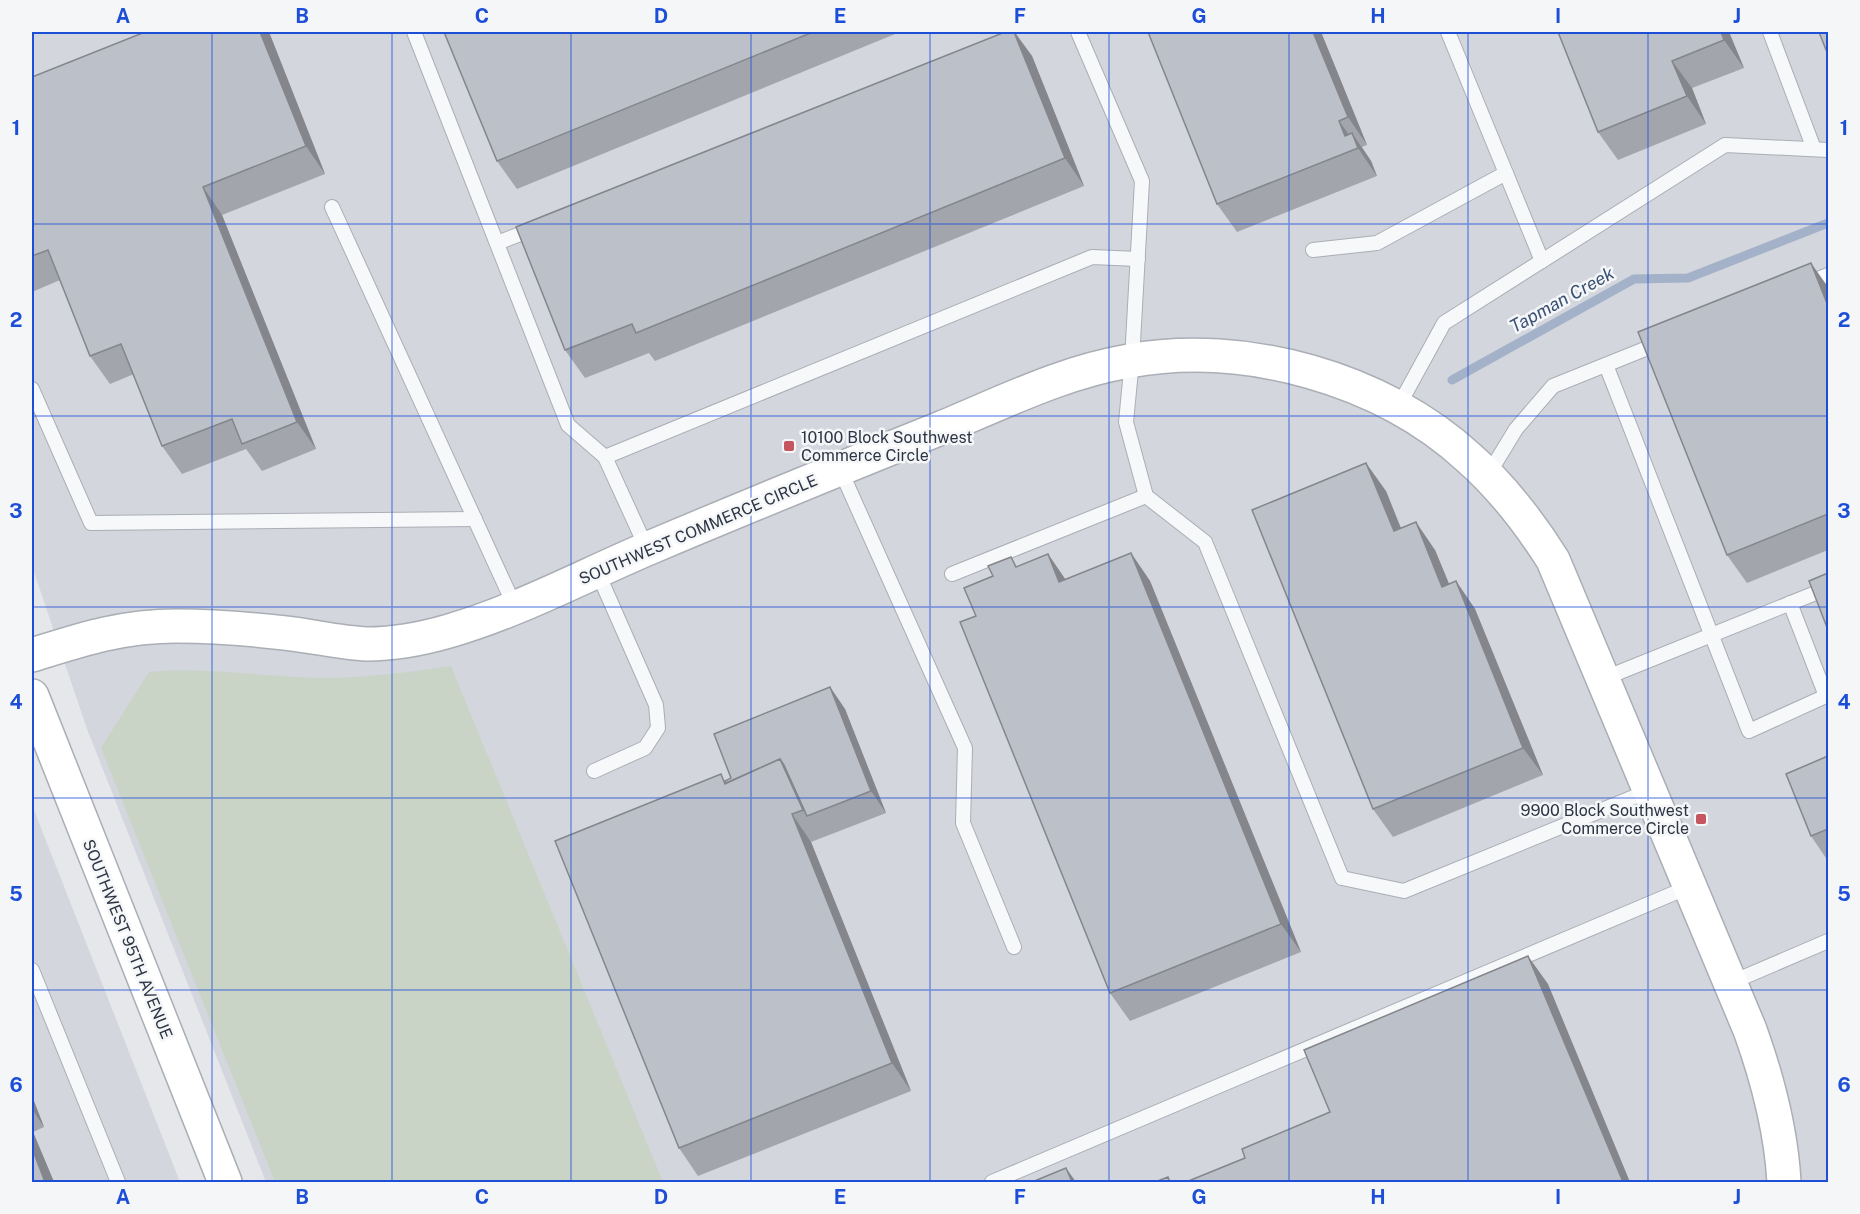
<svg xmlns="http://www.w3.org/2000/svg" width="1860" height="1214" font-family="'Public Sans',sans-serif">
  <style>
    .built { fill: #d3d6dd }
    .green { fill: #c9d4c6 }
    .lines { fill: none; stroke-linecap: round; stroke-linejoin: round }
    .stream { stroke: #a3b2c8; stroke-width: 9 }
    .lane-casing { stroke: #aaaeb5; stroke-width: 16 }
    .secondary-casing { stroke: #aaaeb5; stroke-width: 36 }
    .lane { stroke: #f7f8fa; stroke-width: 14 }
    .secondary { stroke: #fff; stroke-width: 33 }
    .wall { fill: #a2a5ac }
    .shaded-wall { fill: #84868c }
    .building { fill: #bcc0c8; stroke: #84868c; stroke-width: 1.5 }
    .grid { fill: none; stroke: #1d4ed8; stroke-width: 1.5; stroke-opacity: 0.55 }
    .poi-dot { fill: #c5555e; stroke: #f4f6f8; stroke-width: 2 }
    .labels { text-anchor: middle; stroke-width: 5; stroke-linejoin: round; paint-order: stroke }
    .poi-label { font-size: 16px; fill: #2d3443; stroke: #f4f6f8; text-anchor: start }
    .street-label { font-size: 16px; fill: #2d3443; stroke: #f4f6f8 }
    .water-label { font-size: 18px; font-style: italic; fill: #3a5074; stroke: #f4f6f8 }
    .neatline { fill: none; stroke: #1d4ed8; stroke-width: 2 }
    .grid-label { font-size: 20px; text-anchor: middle; font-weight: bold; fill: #1d4ed8 }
  </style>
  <rect width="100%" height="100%" fill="#e5e7eb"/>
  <!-- built -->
  <g class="built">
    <polygon points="32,32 1828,32 1828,1182 266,1182 87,729 32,566"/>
    <polygon points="32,805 180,1182 32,1182"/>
  </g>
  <!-- green -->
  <path class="green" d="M451 666 663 1182H275L101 748 149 672C208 667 265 677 323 678 366 678 409 672 451 666Z"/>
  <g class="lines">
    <!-- stream -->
    <polyline class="stream" points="1452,380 1634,279 1688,278 1828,223"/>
    <!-- lane casing -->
    <g class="lane-casing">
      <g id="lane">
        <polyline points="414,32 568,425 605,457 647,549"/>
        <polyline points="1078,32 1142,181 1132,360 1126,422 1146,496 1205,542 1342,878 1404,891 1651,790"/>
        <polyline points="1448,32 1542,261"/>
        <polyline points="1770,32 1814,149"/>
        <polyline points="332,207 515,607"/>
        <polyline points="497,243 536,228"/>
        <polyline points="1313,250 1377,243 1506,173"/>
        <polyline points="1805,284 1828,275"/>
        <polyline points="1606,365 1749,731 1826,696 1790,603"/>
        <polyline points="32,389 91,523 475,519"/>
        <polyline points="1398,407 1444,323 1725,145 1828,150"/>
        <polyline points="605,457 1092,257 1138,259"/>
        <polyline points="840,469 965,748 963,823 1014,947"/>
        <polyline points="1488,475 1516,429 1553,386 1660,343"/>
        <polyline points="952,574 1146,496"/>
        <polyline points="1605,678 1828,588"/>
        <polyline points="594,771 645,748 658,728 656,705 597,571"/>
        <polyline points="32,970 118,1182"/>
        <polyline points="1730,983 1828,941"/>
        <polyline points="992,1182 1691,886"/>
      </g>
    </g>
    <!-- secondary casing -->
    <g class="secondary-casing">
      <g id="secondary">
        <path d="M32 655C83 639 122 626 177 626 213 626 250 629 285 633 312 636 340 643 367 644 393 644 425 638 449 631 518 611 583 576 649 548 746 507 844 467 941 428 1002 403 1063 372 1129 361 1245 340 1382 378 1469 458 1503 488 1529 522 1553 560L1750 1030C1768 1080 1781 1129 1784 1182"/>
        <polyline points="32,696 225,1182"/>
      </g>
    </g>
    <!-- lane -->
    <use href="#lane" class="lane"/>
    <!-- secondary -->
    <use href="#secondary" class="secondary"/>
  </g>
  <!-- wall -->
  <g class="wall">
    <polygon points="269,32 325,174 222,215 316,449 262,471 246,449 182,474 162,446 134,374 110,384 90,356 60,280 32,292 32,77"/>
    <polygon points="444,32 900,32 517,189 497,161"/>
    <polygon points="1005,32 1015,32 1032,56 1084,186 655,361 649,353 585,378 565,350"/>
    <polygon points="1321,32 1367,145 1362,147 1371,161 1377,176 1237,232 1217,204"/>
    <polygon points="1558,32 1729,32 1744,68 1692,88 1706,124 1618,160 1598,132"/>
    <polygon points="1828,287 1828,550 1747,583 1727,555"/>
    <polygon points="1386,491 1401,528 1435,550 1449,584 1456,581 1475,609 1543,775 1393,837 1373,809"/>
    <polygon points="1131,553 1150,581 1301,952 1130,1021 1110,993 976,616 1018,566 1048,554 1066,580"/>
    <polygon points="830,687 845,709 886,813 811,842 911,1091 698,1176 679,1148 725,781 731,778"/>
    <polygon points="1828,756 1828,861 1811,836"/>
    <polygon points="32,1096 44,1127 33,1132 54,1182 32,1182"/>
  </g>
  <!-- shaded-wall -->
  <g class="shaded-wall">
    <polygon points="260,32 269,32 325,174 306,146"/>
    <polygon points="1014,32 1032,56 1084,186 1065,158"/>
    <polygon points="1313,32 1321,32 1367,145 1348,117"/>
    <polygon points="1721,32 1729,32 1744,68 1724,40"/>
    <polygon points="1672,61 1692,88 1706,124 1687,96"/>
    <polygon points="1339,121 1357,146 1352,133 1371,161 1377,176 1358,148 1345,136"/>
    <polygon points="203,187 222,215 316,449 297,422"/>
    <polygon points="1811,263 1828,287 1828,306"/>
    <polygon points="1366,463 1386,491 1413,559 1394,531"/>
    <polygon points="1416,522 1435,550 1462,615 1442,587"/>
    <polygon points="1131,553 1150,581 1301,952 1281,924"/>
    <polygon points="1048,554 1067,582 1059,582"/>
    <polygon points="1456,581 1475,609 1543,775 1523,748"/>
    <polygon points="830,687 845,709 886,813 871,791"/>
    <polygon points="780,759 799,787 807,816 803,810"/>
    <polygon points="792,814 811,842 911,1091 892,1063"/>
    <polygon points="1528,956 1548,984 1630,1182 1623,1182"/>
    <polygon points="32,1096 44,1127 32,1109"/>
    <polygon points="32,1129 33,1132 54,1182 45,1182 32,1148"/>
    <polygon points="1066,1168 1076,1182 1072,1182"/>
  </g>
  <!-- building -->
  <g class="building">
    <polygon points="145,32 260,32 306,146 203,187 297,422 242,444 232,419 162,446 121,344 90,356 48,250 32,256 32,77"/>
    <polygon points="444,32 813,32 497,161"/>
    <polygon points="1005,32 1014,32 1065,158 636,333 632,324 565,350 516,227"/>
    <polygon points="1148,32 1313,32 1348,117 1339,121 1345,136 1352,133 1358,148 1217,204"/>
    <polygon points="1558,32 1721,32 1724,40 1672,61 1687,96 1598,132"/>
    <polygon points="1819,32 1828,32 1828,55"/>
    <polygon points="1811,263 1828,306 1828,514 1727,555 1638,332"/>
    <polygon points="1366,463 1394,531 1416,522 1442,587 1456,581 1523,748 1373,809 1252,510"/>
    <polygon points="1131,553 1281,924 1110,993 960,622 976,616 964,588 993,576 988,566 1011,557 1016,567 1048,554 1059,582"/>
    <polygon points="1828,573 1828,630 1809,581"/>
    <polygon points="830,687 871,791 807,816 784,765 780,759 726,783 725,781 731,778 714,734"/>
    <polygon points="1828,756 1828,829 1811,836 1786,774"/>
    <polygon points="780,759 803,810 792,814 892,1063 679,1148 555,841 721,774 725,784"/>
    <polygon points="1528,956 1623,1182 1186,1182 1245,1158 1242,1149 1330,1112 1304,1050"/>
    <polygon points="32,1148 45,1182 32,1182"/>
    <polygon points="1066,1168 1072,1182 1032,1182"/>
    <polygon points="1168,1177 1170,1182 1155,1182"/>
  </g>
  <!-- grid -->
  <path class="grid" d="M212 32V1182M392 32V1182M571 32V1182M751 32V1182M930 32V1182M1109 32V1182M1289 32V1182M1468 32V1182M1648 32V1182M32 224H1828M32 416H1828M32 607H1828M32 798H1828M32 990H1828"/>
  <!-- markers -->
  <g class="poi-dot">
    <rect x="783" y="440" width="12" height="12" rx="3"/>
    <rect x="1695" y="813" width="12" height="12" rx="3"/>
  </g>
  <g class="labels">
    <!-- poi labels -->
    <g class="poi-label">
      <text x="801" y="443">10100 Block Southwest<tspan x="801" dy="18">Commerce Circle</tspan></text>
      <text x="1689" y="816" text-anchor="end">9900 Block Southwest<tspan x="1689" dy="18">Commerce Circle</tspan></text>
    </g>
    <!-- street labels -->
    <g class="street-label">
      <text transform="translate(698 529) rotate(-23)" y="6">SOUTHWEST COMMERCE CIRCLE</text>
      <text transform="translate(128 939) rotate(68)" y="6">SOUTHWEST 95TH AVENUE</text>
    </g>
    <!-- water labels -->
    <g class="water-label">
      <text transform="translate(1562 300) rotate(-29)" y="6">Tapman Creek</text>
    </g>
  </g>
  <!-- border -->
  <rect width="1860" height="1214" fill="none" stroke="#f4f6f8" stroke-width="66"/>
  <rect x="33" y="33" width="1794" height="1148" class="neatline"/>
  <g class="grid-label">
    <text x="123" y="23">A</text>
    <text x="302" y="23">B</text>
    <text x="482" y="23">C</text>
    <text x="661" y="23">D</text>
    <text x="840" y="23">E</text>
    <text x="1020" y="23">F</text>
    <text x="1199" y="23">G</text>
    <text x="1378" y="23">H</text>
    <text x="1558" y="23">I</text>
    <text x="1737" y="23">J</text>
    <text x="16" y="135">1</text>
    <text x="1844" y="135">1</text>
    <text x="16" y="327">2</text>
    <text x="1844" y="327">2</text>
    <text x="16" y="518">3</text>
    <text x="1844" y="518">3</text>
    <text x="16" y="709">4</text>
    <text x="1844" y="709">4</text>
    <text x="16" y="901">5</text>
    <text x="1844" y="901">5</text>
    <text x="16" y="1092">6</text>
    <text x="1844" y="1092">6</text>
    <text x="123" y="1204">A</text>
    <text x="302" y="1204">B</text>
    <text x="482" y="1204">C</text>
    <text x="661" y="1204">D</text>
    <text x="840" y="1204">E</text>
    <text x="1020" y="1204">F</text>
    <text x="1199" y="1204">G</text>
    <text x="1378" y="1204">H</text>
    <text x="1558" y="1204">I</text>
    <text x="1737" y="1204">J</text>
  </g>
</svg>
